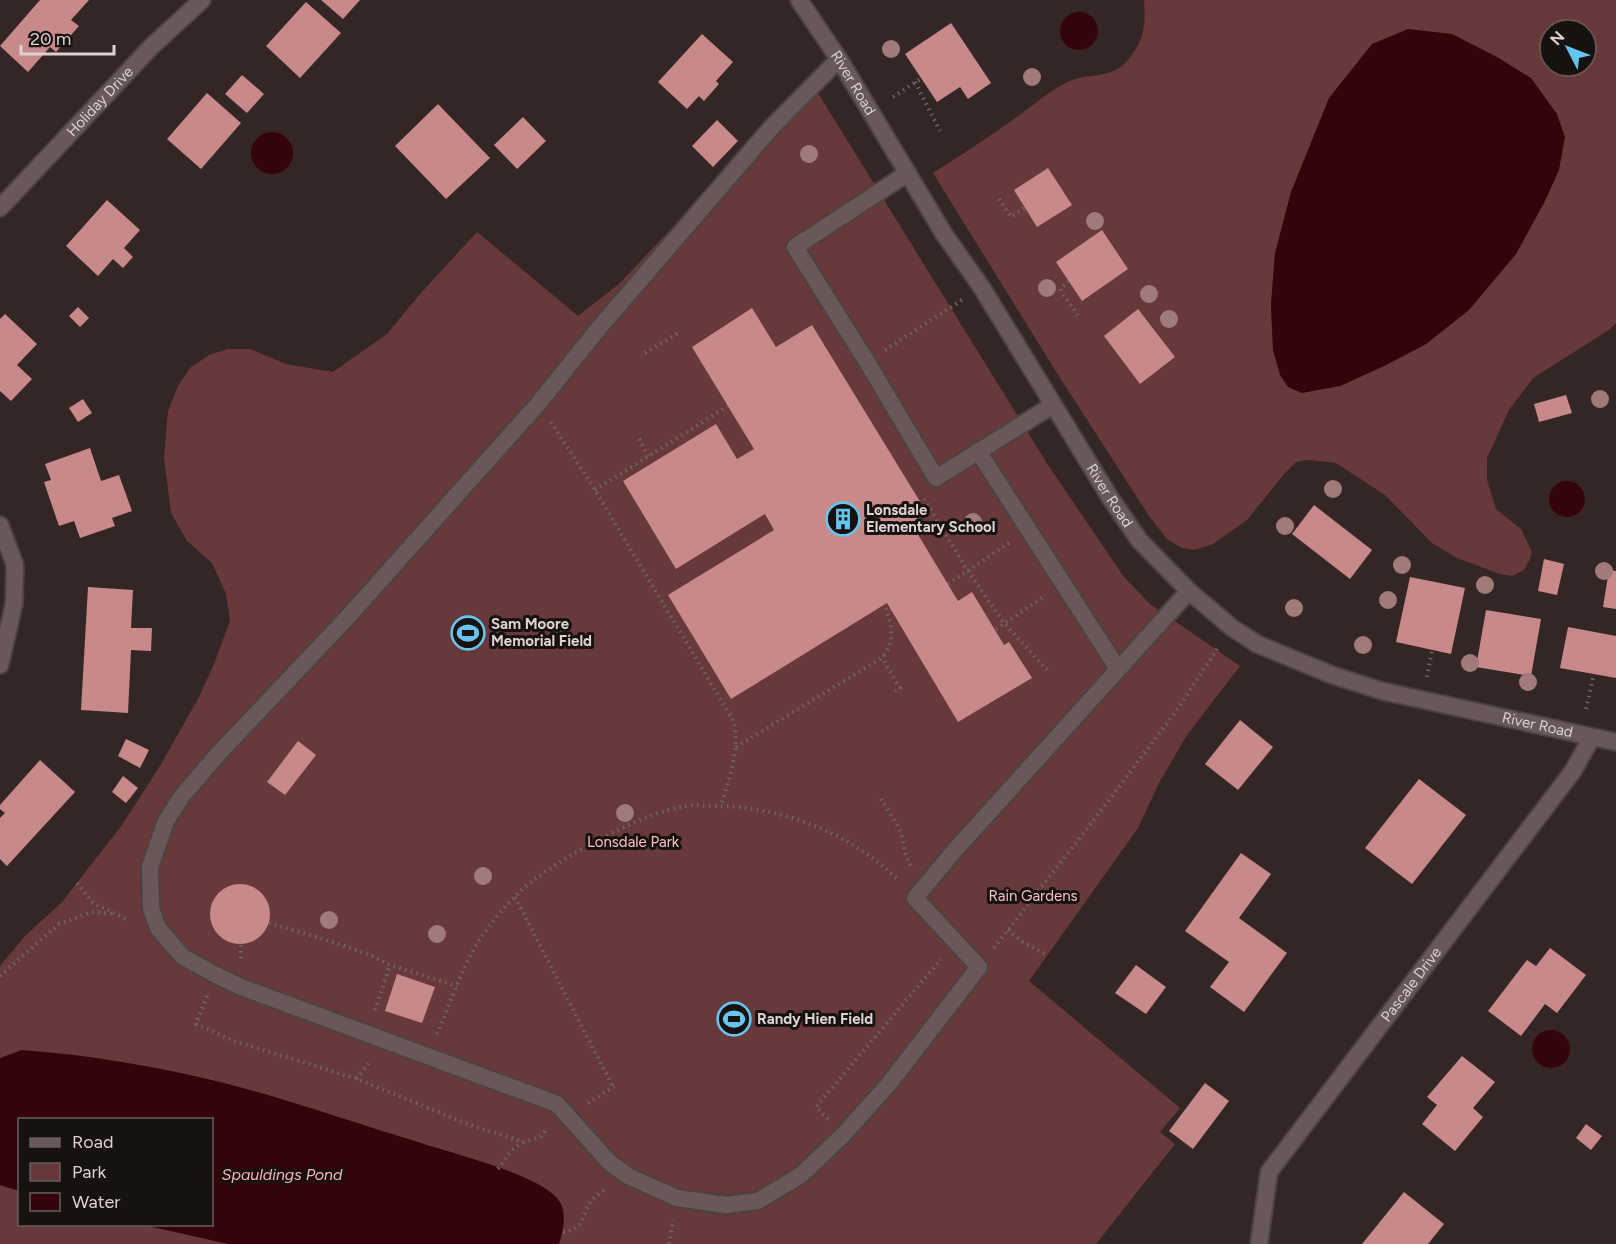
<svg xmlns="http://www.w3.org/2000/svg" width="1616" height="1244" font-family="Figtree,sans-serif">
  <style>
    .green { fill: #68393a; fill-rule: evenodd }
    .water { fill: #34040a }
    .building { fill: #c78989 }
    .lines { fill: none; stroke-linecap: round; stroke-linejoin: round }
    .service-casing { stroke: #4d4241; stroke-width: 20 }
    .minor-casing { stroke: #4d4241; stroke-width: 20 }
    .secondary-casing { stroke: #4d4241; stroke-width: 20 }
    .path { stroke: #716564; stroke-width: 4; stroke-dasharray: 1.5 4.5; stroke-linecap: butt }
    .service { stroke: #685858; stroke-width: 16 }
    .minor { stroke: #685858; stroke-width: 16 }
    .secondary { stroke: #685858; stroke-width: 16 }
    .tree { fill: #a07b7a }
    .labels { text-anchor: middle; stroke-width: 6; stroke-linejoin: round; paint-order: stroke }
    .street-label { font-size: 15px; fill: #dbd2d1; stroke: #171110 }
    .poi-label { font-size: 15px; font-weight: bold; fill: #dbd2d1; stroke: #171110; text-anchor: start }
    .park-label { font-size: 15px; fill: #f8c1c0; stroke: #171110 }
    .water-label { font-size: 16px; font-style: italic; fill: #feb5b5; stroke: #171110 }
  </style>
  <rect width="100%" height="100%" fill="#342625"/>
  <!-- green -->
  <g class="green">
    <path d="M1144 0H1616V323L1609 330 1533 378 1509 410 1487 458V480L1496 509 1521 529 1532 552 1530 559 1524 570 1512 576 1500 574 1457 558 1432 543 1385 495 1336 463 1308 460 1296 462 1285 473 1247 520 1213 544 1194 550 1182 548 1167 539 1149 516 1055 370 933 173C963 154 992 135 1021 114 1037 102 1052 89 1070 81 1087 73 1110 79 1125 63 1144 43 1146 26 1144 0ZM1550 30H1586V66H1550ZM1275 253 1426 344 1386 365 1340 386 1273 350 1271 305Z"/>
    <path d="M808 77 1048 465 1124 577 1150 604 1240 666 1187 735 1159 783 1138 828 1029 981 1180 1108 1160 1132 1175 1144 1096 1244H0V966L25 936 62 902 122 825 160 766 199 697 214 664 230 621 226 594 212 563 187 541 171 513 164 457 168 411 178 386 190 368 209 355 228 349H250L286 364 333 372 387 334 420 294 477 232 578 316 619 284 701 197ZM20 1120H212V1224H20Z"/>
  </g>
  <!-- water -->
  <g class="water">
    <circle cx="1079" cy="31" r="19"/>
    <polygon points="1408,29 1452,34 1497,57 1531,78 1557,114 1565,137 1559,170 1545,201 1516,254 1469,310 1426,344 1386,365 1340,386 1302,393 1288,387 1280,375 1273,350 1271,305 1275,253 1291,192 1329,98 1372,44"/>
    <circle cx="272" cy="153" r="21"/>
    <circle cx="1567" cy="499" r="18"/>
    <circle cx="1551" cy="1049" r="19"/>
    <path d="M22 1050C89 1055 155 1066 220 1082 288 1099 354 1123 421 1143 454 1154 533 1173 556 1197 568 1209 564 1229 559 1244H228L144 1225 212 1224V1120H20L19 1191 0 1185V1058Z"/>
  </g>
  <!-- building -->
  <g class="building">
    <polygon points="40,0 89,0 71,20 79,26 56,52 50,47 28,72 0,46"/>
    <polygon points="321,0 360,0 343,19"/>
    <polygon points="306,2 341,33 300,78 266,46"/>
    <polygon points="951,23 991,83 968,99 960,87 937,102 905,54"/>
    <polygon points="702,34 733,62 716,81 719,84 704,101 699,96 687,109 658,82"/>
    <polygon points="242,75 264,94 247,113 225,94"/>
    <polygon points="207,93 241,123 201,169 167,139"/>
    <polygon points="438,104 490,158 446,199 395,146"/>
    <polygon points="523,117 546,141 517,169 494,145"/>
    <polygon points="717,120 738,141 713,167 692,146"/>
    <polygon points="1048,168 1072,205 1037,227 1014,190"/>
    <polygon points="107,200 140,230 124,248 133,257 123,268 113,259 98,276 66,246"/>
    <polygon points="1102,230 1128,269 1082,301 1056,262"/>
    <polygon points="78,307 89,318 80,327 69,316"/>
    <polygon points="752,308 776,347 812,325 927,513 911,523 958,601 972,592 1004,645 1009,642 1032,678 958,722 887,603 731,699 668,595 774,530 765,514 676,569 623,481 716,424 737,459 754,449 692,347"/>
    <polygon points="1138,309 1175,357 1140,384 1104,336"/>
    <polygon points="5,314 37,344 17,365 32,379 11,401 0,391 0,319"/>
    <polygon points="1566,395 1572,413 1539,422 1534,404"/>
    <polygon points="83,399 92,413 78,422 69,408"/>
    <polygon points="90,448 101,481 119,475 132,511 112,518 115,526 80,538 74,521 59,526 44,482 51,480 45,464"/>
    <polygon points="1314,505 1372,550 1350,579 1292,534"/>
    <polygon points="1544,559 1564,564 1557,595 1538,591"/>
    <polygon points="1609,570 1616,571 1616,609 1603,607"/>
    <polygon points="1410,577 1465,588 1451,654 1396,642"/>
    <polygon points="88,587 133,590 131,628 152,628 151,651 131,650 128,713 81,710"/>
    <polygon points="1486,610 1541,619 1531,676 1476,667"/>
    <polygon points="1568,627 1616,636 1616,678 1560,668"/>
    <polygon points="1240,720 1273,747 1238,790 1205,764"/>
    <polygon points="126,739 149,750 140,768 118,756"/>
    <polygon points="298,741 316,755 285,795 267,782"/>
    <polygon points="40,760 75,792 7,866 0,859 0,818 5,813 0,809 0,805"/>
    <polygon points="123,776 138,788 126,803 112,792"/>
    <polygon points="1419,779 1466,815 1412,884 1365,848"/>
    <polygon points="1241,853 1271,874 1239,918 1287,953 1244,1012 1210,987 1229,962 1185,931"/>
    <circle cx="240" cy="914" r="30"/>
    <polygon points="1550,948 1586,975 1557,1013 1545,1004 1521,1036 1488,1011 1527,960 1536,966"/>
    <polygon points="1136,965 1166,987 1146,1014 1115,993"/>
    <polygon points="397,974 435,987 422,1023 385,1011"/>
    <polygon points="1462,1056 1495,1082 1473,1108 1483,1117 1455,1151 1422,1124 1437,1105 1427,1097"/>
    <polygon points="1205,1083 1229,1101 1193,1149 1169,1131"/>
    <polygon points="1586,1124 1602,1136 1591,1150 1576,1138"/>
    <polygon points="1404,1192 1444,1224 1428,1244 1362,1244"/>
  </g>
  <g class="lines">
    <!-- service casing -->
    <g class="service-casing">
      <g id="service">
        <polyline points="839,59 771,128 599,328 538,404 346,619 219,753 182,796 166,821 150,867 151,908 158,928 183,957 216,975 241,987 557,1104 609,1162 628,1176 677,1198 726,1205 758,1201 801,1175 843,1135 888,1085 979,967 915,898 955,850 1189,591"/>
        <polyline points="908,173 795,247 867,362 936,478 1053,405"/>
        <polyline points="978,451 1118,669"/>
      </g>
    </g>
    <!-- minor casing -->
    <g class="minor-casing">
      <g id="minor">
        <path id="s1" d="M0 208 151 47 202 0"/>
        <polyline points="0,525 15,565 14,604 0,665"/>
        <path id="s2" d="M1259 1244 1269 1172 1573 771 1592 737"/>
      </g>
    </g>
    <!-- secondary casing -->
    <g class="secondary-casing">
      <g id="secondary">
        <path id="s3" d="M799 0 839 59 944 234 982 288 1109 496 1139 540 1189 591 1231 627 1257 644 1332 675 1382 691 1616 742"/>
      </g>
    </g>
    <!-- path -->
    <g class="path">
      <polyline points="915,82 940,131"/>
      <polyline points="893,97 922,78"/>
      <polyline points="999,199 1011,217 1025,208"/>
      <polyline points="1069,281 1061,288 1061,292 1078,315"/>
      <polyline points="885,350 962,300"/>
      <polyline points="645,353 680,332"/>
      <path d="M551 422 595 490 734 722C740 751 729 778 721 806"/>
      <polyline points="639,439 648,456"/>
      <polyline points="595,490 728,406"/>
      <polyline points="924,499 968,571 1004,623 1050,673"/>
      <polyline points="948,584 1009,543"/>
      <polyline points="996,629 1045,596"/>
      <polyline points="884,655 885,663 900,688 895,691"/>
      <polyline points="1427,677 1432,650"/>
      <polyline points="1586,709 1594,674"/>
      <path d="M736 747 880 659C896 644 893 624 884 605"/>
      <path d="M881 799C888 811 899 824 902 838 905 848 905 856 911 866"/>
      <polyline points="77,883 93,903 129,920"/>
      <polyline points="515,897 613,1087"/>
      <polyline points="269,923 333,942 368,954 390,965 457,986"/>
      <polyline points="1008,930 1023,942 1047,955"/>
      <polyline points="241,945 241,962"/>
      <polyline points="994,948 1110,799 1179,707 1219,646"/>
      <polyline points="0,976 59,924 92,912 114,914"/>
      <polyline points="207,996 196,1024 234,1041 357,1079 470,1125 524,1142 540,1137 547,1129"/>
      <polyline points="375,1010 390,965"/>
      <path d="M437 1034C453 997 465 956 491 924 503 908 519 891 535 879 573 851 640 814 686 806 695 804 704 806 713 806 780 806 850 832 898 880"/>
      <polyline points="357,1079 371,1060"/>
      <polyline points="588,1103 616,1085"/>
      <polyline points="828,1119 816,1107 941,959"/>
      <polyline points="498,1169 512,1150 523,1142"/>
      <path d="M563 1232C586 1229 581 1215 591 1201 596 1196 601 1192 607 1188"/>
      <polyline points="669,1244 673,1220"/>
    </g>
    <!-- service -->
    <use href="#service" class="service"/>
    <!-- minor -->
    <use href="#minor" class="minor"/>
    <!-- secondary -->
    <use href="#secondary" class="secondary"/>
  </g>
  <!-- trees -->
  <g class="tree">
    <circle cx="891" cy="49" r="9"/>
    <circle cx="1032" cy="77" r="9"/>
    <circle cx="809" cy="154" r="9"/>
    <circle cx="1095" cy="221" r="9"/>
    <circle cx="1047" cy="288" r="9"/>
    <circle cx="1149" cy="294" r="9"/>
    <circle cx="1169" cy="319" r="9"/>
    <circle cx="1600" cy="399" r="9"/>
    <circle cx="1333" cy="489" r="9"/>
    <circle cx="973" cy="522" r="9"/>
    <circle cx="1285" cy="526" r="9"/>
    <circle cx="1402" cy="565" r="9"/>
    <circle cx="1604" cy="571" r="9"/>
    <circle cx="1485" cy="585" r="9"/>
    <circle cx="1388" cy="600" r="9"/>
    <circle cx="1294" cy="608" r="9"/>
    <circle cx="1363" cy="645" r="9"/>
    <circle cx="1470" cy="663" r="9"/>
    <circle cx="1528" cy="682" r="9"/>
    <circle cx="625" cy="813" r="9"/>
    <circle cx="483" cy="876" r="9"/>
    <circle cx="329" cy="920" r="9"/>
    <circle cx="437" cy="934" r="9"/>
  </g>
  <!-- icons -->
  <defs>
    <g id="building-ring" transform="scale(1.725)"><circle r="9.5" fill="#171110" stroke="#65c5ef" stroke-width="1.5"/><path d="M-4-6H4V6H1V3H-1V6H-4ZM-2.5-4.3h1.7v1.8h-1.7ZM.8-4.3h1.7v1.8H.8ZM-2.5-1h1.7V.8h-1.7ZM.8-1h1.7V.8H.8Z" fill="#65c5ef"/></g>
    <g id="stadium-ring" transform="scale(1.725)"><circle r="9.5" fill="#171110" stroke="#65c5ef" stroke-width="1.5"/><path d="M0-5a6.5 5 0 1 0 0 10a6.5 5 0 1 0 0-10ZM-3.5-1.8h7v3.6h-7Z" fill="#65c5ef"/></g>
  </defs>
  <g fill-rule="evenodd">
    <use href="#building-ring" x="843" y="519"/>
    <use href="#stadium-ring" x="468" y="633"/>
    <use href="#stadium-ring" x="734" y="1019"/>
  </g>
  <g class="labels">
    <!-- street labels -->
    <g class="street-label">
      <text dy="5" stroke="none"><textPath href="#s3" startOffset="99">River Road</textPath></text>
      <text dy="5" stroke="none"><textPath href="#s1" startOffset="146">Holiday Drive</textPath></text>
      <text dy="5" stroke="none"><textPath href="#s3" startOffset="585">River Road</textPath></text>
      <text dy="5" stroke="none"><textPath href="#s3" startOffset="1089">River Road</textPath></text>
      <text dy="5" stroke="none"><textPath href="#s2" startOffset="308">Pascale Drive</textPath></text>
    </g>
    <!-- poi labels -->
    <g class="poi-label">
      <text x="866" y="515">Lonsdale<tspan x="866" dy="17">Elementary School</tspan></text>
      <text x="491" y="629">Sam Moore<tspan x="491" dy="17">Memorial Field</tspan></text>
      <text x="757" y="1024">Randy Hien Field</text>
    </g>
    <!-- park labels -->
    <g class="park-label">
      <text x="633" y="847">Lonsdale Park</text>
      <text x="1033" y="901">Rain Gardens</text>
    </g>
    <!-- water labels -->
    <g class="water-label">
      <text x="282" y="1180">Spauldings Pond</text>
    </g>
  </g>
  <!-- legend -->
  <rect x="18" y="1118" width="195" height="108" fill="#171110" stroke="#655e5d" stroke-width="1.5"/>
  <rect x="30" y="1138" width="30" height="9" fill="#685858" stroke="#655e5d" stroke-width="1.5"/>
  <text x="72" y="1148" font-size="18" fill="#dbd2d1">Road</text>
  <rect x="30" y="1163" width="30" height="18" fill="#68393a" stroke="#655e5d" stroke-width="1.5"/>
  <text x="72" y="1178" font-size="18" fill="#dbd2d1">Park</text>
  <rect x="30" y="1193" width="30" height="18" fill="#34040a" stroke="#655e5d" stroke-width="1.5"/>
  <text x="72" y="1208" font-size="18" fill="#dbd2d1">Water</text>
  <!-- north arrow -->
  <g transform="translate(1568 48) rotate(312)"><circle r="28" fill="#171110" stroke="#655e5d" stroke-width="1.5"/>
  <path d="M0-4.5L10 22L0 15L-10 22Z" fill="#65c5ef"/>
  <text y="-9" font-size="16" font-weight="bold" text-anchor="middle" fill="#dbd2d1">N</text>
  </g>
  <!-- scale -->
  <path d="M21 45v9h93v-9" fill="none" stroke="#dbd2d1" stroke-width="3"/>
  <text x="30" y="45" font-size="18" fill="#dbd2d1" stroke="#171110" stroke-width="4.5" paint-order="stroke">20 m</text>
</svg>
